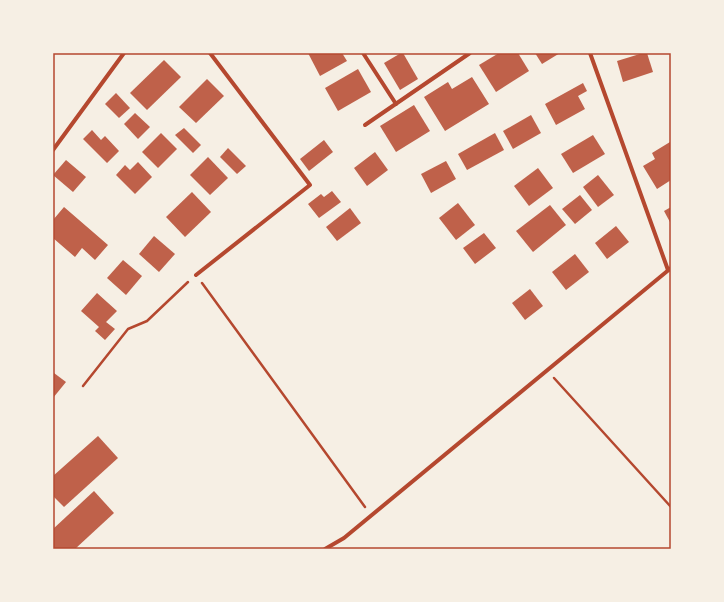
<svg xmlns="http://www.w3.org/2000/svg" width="724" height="602" font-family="'PT Sans',sans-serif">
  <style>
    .building { fill: #bf614a }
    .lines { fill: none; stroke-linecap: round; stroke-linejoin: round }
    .path { stroke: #b5482f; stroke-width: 2.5 }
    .minor { stroke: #b5482f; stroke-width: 4 }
    .neatline { fill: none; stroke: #b5482f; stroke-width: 1.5 }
  </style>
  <rect width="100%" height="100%" fill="#f6efe4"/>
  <!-- building -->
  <g class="building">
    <polygon points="308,53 342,53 347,61 320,76"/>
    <polygon points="401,53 403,53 418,79 400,90 384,63"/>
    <polygon points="499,53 518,53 529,71 496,92 479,65"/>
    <polygon points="535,53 560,53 542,64"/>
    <polygon points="643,53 647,53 653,72 623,82 617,61"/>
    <polygon points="164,60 181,77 147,110 130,93"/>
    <polygon points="358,69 371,92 338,111 325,88"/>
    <polygon points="472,77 489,104 445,131 424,97 448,82 452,89"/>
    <polygon points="207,79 224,96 196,123 179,107"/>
    <polygon points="583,83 587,91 578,96 585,109 556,125 545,104"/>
    <polygon points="116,93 130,108 119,118 105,104"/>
    <polygon points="414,105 430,131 396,152 380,126"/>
    <polygon points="135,113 150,127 138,139 124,124"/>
    <polygon points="531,115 541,133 513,149 503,131"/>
    <polygon points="184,128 201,145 193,153 175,135"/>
    <polygon points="92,130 101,140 105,136 119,151 107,163 83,139"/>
    <polygon points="161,133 177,149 158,168 142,152"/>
    <polygon points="495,133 504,150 467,170 458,154"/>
    <polygon points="593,135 605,154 573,173 561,154"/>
    <polygon points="324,140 333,152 309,171 300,159"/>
    <polygon points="670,142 671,180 657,189 643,166 655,159 652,153"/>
    <polygon points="228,148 246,166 237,174 220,157"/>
    <polygon points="375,152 388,170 367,186 354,168"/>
    <polygon points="208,157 228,178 210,195 190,175"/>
    <polygon points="66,160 86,177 73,192 53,175"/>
    <polygon points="446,161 456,179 431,193 421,174"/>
    <polygon points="138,162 152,177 135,194 116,175 125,165 130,170"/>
    <polygon points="538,168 553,188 529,206 514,186"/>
    <polygon points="598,175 614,195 598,207 583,187"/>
    <polygon points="332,191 341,202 319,218 308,204 321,194 324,197"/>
    <polygon points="192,192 211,212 185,237 166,217"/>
    <polygon points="580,195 592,210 575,224 562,209"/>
    <polygon points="458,203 475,225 456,240 439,218"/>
    <polygon points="550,205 566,225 533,252 516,231"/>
    <polygon points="64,207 108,245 95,260 82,248 75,257 53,238 53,220"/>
    <polygon points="671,207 671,224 664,211"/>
    <polygon points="350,208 361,223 337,241 326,227"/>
    <polygon points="616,226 629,242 607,259 595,243"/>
    <polygon points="484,233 496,248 475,264 463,248"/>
    <polygon points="154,236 175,254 159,272 139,254"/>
    <polygon points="575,254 589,272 566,290 552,272"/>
    <polygon points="123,260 142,276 126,295 107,278"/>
    <polygon points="530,289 543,306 525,320 512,303"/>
    <polygon points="97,293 117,311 106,322 115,329 105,340 95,331 99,327 81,311"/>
    <polygon points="54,373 66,382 53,398 53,375"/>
    <polygon points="98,436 118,458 64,507 53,496 53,476"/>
    <polygon points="94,491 114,513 75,549 53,549 53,529"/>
  </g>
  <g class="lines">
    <!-- path -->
    <g class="path">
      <polyline points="202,283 365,507"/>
      <polyline points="554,378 671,507"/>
      <polyline points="83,386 128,329 147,321 188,282"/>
    </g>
    <!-- minor -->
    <g class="minor">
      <polyline points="363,53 396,104"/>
      <polyline points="590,53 668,270"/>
      <polyline points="365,125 470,53"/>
      <polyline points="53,150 124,53"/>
      <polyline points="196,275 310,185 210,53"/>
      <polyline points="325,549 344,538 671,268"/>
    </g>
  </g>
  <!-- border -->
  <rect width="724" height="602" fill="none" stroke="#f6efe4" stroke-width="108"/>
  <rect x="54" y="54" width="616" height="494" class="neatline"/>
</svg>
